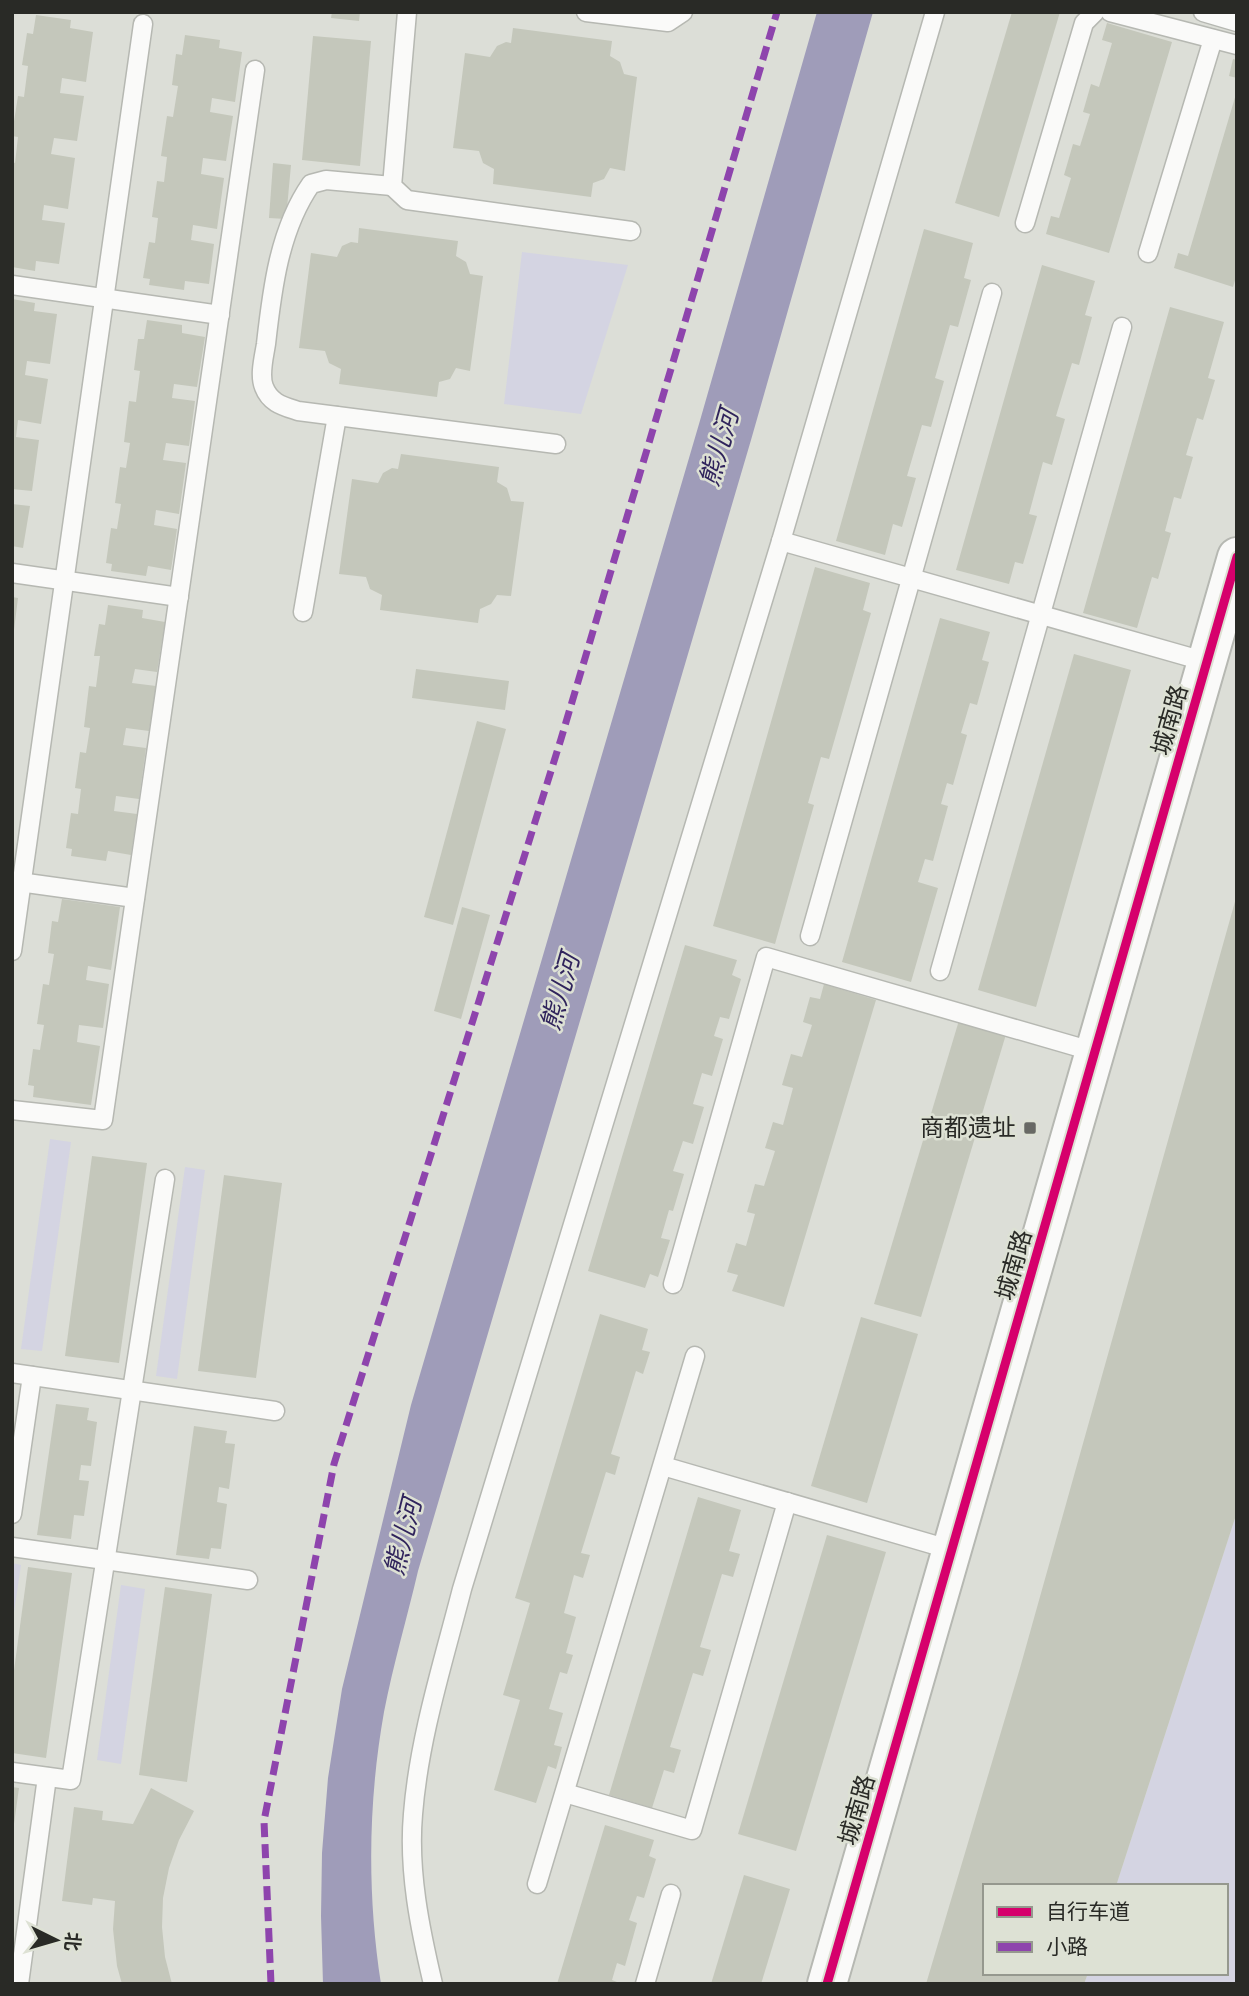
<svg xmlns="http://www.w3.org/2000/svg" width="1249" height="1996" font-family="Rubik,'Noto Sans SC',sans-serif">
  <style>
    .green { fill: #d4d4e2 }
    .water { fill: #9f9cb9 }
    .building { fill: #c4c7bb }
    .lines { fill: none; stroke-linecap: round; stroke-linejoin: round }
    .service-casing { stroke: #b6b8b2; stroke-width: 21 }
    .tertiary-casing { stroke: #b6b8b2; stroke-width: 42 }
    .service { stroke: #fafaf9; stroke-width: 18 }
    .tertiary { stroke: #fafaf9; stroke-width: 38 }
    .quiet { stroke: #8e44ad; stroke-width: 7; stroke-dasharray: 14 7; stroke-linecap: butt }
    .cycleway-casing { stroke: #dde1d4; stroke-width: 13 }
    .cycleway { stroke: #d6006c; stroke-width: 9 }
    .poi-dot { fill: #686964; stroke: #dde1d4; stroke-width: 2.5 }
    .labels { text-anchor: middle; stroke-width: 5; stroke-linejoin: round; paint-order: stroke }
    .street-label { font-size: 24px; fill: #292a26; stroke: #dde1d4 }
    .poi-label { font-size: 24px; fill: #292a26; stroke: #dde1d4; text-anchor: end }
    .water-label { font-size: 26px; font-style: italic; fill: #30245c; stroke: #dde1d4 }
  </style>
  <rect width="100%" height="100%" fill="#dcded7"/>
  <!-- green -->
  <g class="green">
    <polygon points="522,252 628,265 581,414 504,404"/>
    <polygon points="50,1139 71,1142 42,1351 21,1349"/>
    <polygon points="185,1167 205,1170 177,1379 156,1376"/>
    <polygon points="1237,1512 1237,1984 1084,1984 1088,1973 1226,1973 1226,1886 1116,1886"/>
    <polygon points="12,1563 21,1565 12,1626"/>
    <polygon points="121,1585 145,1589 121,1764 97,1760"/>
  </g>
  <!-- water -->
  <path class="water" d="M817 12H873L751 440 418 1571C407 1618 393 1665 384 1712 368 1802 367 1894 381 1984H323L321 1916 322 1853 328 1778 342 1689 411 1405 699 424Z"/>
  <!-- building -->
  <g class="building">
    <polygon points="332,12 360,12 359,21 331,18"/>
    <polygon points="1012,12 1060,12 999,217 955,203"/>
    <polygon points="36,15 71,20 70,28 93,32 86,82 62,78 60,93 84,96 77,141 54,138 51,154 75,158 68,209 44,205 42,220 65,223 59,264 36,261 35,271 12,267 12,162 15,163 18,137 12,136 12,134 18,96 24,97 28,66 22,65 27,33 33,34"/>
    <polygon points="1107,23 1172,42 1109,253 1046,234 1051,216 1059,218 1071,178 1064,175 1073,144 1080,146 1090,114 1083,112 1091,84 1099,87 1112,43 1102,40"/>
    <polygon points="513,28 612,41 610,56 620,62 624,74 637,77 625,171 610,168 604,179 593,183 591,197 493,184 494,169 483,163 479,151 453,148 465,53 490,57 497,46 506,42 511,43"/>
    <polygon points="185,35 220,40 219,48 242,52 235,102 212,98 210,112 233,116 226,161 203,158 201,174 224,178 217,229 193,225 191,240 214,244 209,284 185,281 184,290 149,285 150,279 143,278 149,242 155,243 158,218 152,217 157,181 164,182 167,157 161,156 167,116 173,117 178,86 172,85 176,54 182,55"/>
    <polygon points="313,36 371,41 360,166 302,160"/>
    <polygon points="1233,59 1237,60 1237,78 1229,76"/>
    <polygon points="1236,94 1237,274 1233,287 1174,268 1178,253 1188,256"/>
    <polygon points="273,163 291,165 286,219 269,218"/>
    <polygon points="359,228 458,241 456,256 466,262 470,274 483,276 470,371 456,368 450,379 439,382 437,397 339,384 341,369 329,363 325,351 299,348 311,253 337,257 342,246 351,242 358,243"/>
    <polygon points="924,229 973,243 964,278 971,280 958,327 950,325 935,378 944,381 931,427 922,425 907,476 916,478 902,527 893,524 885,555 836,541"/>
    <polygon points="1042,265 1095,281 1085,315 1092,317 1079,365 1072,363 1056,416 1065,419 1052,465 1043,462 1029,514 1037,516 1023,564 1015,562 1009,584 956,570"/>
    <polygon points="12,299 35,303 34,311 57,314 50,364 27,361 25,375 48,379 41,424 18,420 16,437 39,440 32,491 12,489"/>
    <polygon points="1170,307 1224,322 1208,378 1215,380 1203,420 1197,418 1186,455 1193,457 1181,499 1174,497 1165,531 1171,533 1158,579 1152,577 1137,628 1083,613"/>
    <polygon points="147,320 182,325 182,333 205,337 197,387 174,384 172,398 195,401 189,446 166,443 163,460 186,463 179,514 156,510 154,525 177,529 171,570 148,566 146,576 111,571 112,564 106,563 111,528 117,529 121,504 115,503 120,467 126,468 130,443 124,442 129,401 136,402 140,371 134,370 138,339 144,339"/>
    <polygon points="401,454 499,467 497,482 507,488 511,501 524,502 511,596 497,595 491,604 480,609 478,623 380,610 382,595 370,589 366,577 339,574 352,479 378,483 383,473 392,468 398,469"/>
    <polygon points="12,504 30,506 23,548 12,546"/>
    <polygon points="815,567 870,583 863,610 871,613 829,759 821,757 808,803 814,805 775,944 713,926"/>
    <polygon points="12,597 18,598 14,630 12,630"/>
    <polygon points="108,605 143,610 142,618 165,622 157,672 135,669 132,683 156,686 149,731 126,728 123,745 146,748 139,799 116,796 114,811 137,814 131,855 108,851 106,861 71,856 72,849 66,848 71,813 78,814 81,789 75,788 80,752 86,753 90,728 84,727 89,686 96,687 100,656 94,656 99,624 105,625"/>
    <polygon points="940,618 990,632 982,660 989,662 977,705 970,703 961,733 967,735 953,785 947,783 941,804 948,806 933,861 925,859 918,882 938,888 911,982 842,962"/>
    <polygon points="1074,654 1131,670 1036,1007 978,990"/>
    <polygon points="416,669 509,681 505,710 412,698"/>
    <polygon points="477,721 506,729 453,925 424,917"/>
    <polygon points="1236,898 1237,1512 1116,1886 985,1886 985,1973 1088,1973 1084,1984 926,1984 1020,1668"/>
    <polygon points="62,899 120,907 111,970 88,966 86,980 109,984 103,1028 79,1025 77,1042 100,1046 91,1105 33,1097 34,1086 28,1085 33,1049 40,1050 44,1025 37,1024 43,984 49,985 54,954 48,953 52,921 58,922"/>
    <polygon points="462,907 490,915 461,1019 434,1011"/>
    <polygon points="685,945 737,960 732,975 741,979 729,1019 720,1017 714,1036 723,1039 712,1076 702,1073 693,1104 704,1107 693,1144 683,1141 673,1171 684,1174 673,1211 669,1210 661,1238 670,1240 658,1277 650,1274 645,1288 588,1271"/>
    <polygon points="824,984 876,1000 784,1307 732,1291 738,1275 727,1272 736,1243 746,1246 755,1214 747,1212 755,1184 764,1186 775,1151 765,1148 773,1122 783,1125 793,1088 782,1085 791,1054 802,1057 812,1025 803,1022 810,997 820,999"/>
    <polygon points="960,1017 1007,1031 921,1317 874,1304"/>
    <polygon points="92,1156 147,1163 119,1363 65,1356"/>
    <polygon points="224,1175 282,1183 256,1378 198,1371"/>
    <polygon points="600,1314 648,1329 642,1350 650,1352 643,1374 636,1371 611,1454 620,1457 615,1475 606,1472 581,1553 590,1555 583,1578 574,1575 564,1613 576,1617 566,1653 573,1655 567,1674 560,1672 549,1709 563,1713 554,1745 562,1747 556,1769 548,1766 536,1803 494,1790 520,1700 503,1695 530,1603 515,1598"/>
    <polygon points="861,1317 918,1334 867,1503 811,1486"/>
    <polygon points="56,1404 89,1408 87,1420 97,1422 91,1466 81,1465 79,1480 89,1481 84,1516 74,1515 71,1539 37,1535"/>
    <polygon points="194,1426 227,1431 225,1443 235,1444 229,1489 219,1487 217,1502 227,1504 221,1549 211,1548 209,1559 176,1555"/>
    <polygon points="698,1497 741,1510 729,1551 740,1554 733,1577 722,1574 700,1647 711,1650 703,1676 693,1673 670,1747 681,1750 674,1773 664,1770 652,1808 609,1795"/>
    <polygon points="827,1535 886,1552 796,1851 738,1834"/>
    <polygon points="28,1567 72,1573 46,1758 12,1753 12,1685"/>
    <polygon points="165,1587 212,1594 187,1782 139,1775"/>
    <polygon points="12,1787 19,1788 14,1824 12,1824"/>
    <polygon points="151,1788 194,1811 179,1840 169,1868 163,1898 162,1927 165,1957 172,1984 122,1984 117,1966 113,1929 115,1901 93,1898 92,1905 62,1901 74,1807 103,1811 102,1820 133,1824"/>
    <polygon points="605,1825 654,1840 649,1856 656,1859 644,1898 637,1896 629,1920 637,1923 625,1966 617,1963 612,1980 622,1984 557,1984"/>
    <polygon points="744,1875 790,1889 761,1984 711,1984"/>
  </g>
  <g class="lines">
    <!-- service casing -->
    <g class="service-casing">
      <g id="service">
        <polyline points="407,12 392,186 407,200 631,231"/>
        <polyline points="586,12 668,22 683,12"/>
        <polyline points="1110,12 1237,45"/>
        <polyline points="1203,12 1237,22"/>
        <path d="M392 186 326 180 311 184C279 230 272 290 266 344 264 357 259 375 264 387 270 403 283 406 298 411L556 444"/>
        <polyline points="1025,223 1084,23 1095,12"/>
        <polyline points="1148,253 1213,39"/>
        <polyline points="12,285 220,315"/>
        <polyline points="781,541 1207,662"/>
        <polyline points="12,573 179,597"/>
        <polyline points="303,612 337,416"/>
        <polyline points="12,881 135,898"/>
        <polyline points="810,936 992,293"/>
        <polyline points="12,951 143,24"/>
        <polyline points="940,971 1122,327"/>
        <polyline points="12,1110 103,1120 255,70"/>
        <polyline points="673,1284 766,957 1095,1052"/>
        <polyline points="12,1373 275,1411"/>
        <polyline points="663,1466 952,1550"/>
        <polyline points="12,1514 32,1376"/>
        <polyline points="12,1547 248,1580"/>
        <polyline points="12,1772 71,1780 165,1179"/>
        <polyline points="565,1793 692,1830 787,1502"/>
        <polyline points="537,1884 695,1356"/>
        <polyline points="19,1984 47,1777"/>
        <path d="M433 1984C420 1929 408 1871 413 1814 419 1738 443 1663 462 1589L781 541 935 12"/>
        <polyline points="645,1984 671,1894"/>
      </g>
    </g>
    <!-- tertiary casing -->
    <g class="tertiary-casing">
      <polyline id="tertiary" points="827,1984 1237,557"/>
    </g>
    <!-- service -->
    <use href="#service" class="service"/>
    <!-- tertiary -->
    <use href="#tertiary" class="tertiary"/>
    <!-- quiet -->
    <polyline class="quiet" points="271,1984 264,1821 334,1464 561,739 777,12"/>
    <!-- cycleway casing -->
    <g class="cycleway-casing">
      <polyline id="cycleway" points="827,1984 1237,557"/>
    </g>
    <!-- cycleway -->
    <use href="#cycleway" class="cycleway"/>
  </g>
  <!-- markers -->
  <rect class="poi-dot" x="1023" y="1121" width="14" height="14" rx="3.5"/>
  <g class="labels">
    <!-- street labels -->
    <g class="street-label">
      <text transform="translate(1170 720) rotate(-74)" y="8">城南路</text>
      <text transform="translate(1014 1265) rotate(-74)" y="8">城南路</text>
      <text transform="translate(857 1810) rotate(-74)" y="8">城南路</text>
    </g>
    <!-- poi labels -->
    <g class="poi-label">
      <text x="1016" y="1136">商都遗址</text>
    </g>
    <!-- water labels -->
    <g class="water-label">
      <text transform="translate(719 448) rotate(-74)" y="9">熊儿河</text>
      <text transform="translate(560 992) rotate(-74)" y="9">熊儿河</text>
      <text transform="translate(403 1537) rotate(-76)" y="9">熊儿河</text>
    </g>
  </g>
  <!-- border -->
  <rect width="1249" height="1996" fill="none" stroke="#292a26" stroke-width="28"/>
  <!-- legend -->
  <rect x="983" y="1884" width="245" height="91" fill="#dde1d4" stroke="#95988e" stroke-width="2"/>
  <rect x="997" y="1907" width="35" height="10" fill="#d6006c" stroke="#95988e" stroke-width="2"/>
  <text x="1046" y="1919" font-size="21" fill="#292a26">自行车道</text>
  <rect x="997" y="1942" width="35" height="10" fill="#8e44ad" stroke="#95988e" stroke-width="2"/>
  <text x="1046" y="1954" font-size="21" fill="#292a26">小路</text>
  <!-- north arrow -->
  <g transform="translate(56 1940) rotate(95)" stroke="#dde1d4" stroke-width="5" paint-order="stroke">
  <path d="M0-5L12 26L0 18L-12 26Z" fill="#292a26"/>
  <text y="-10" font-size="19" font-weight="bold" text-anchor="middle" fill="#292a26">北</text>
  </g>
</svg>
